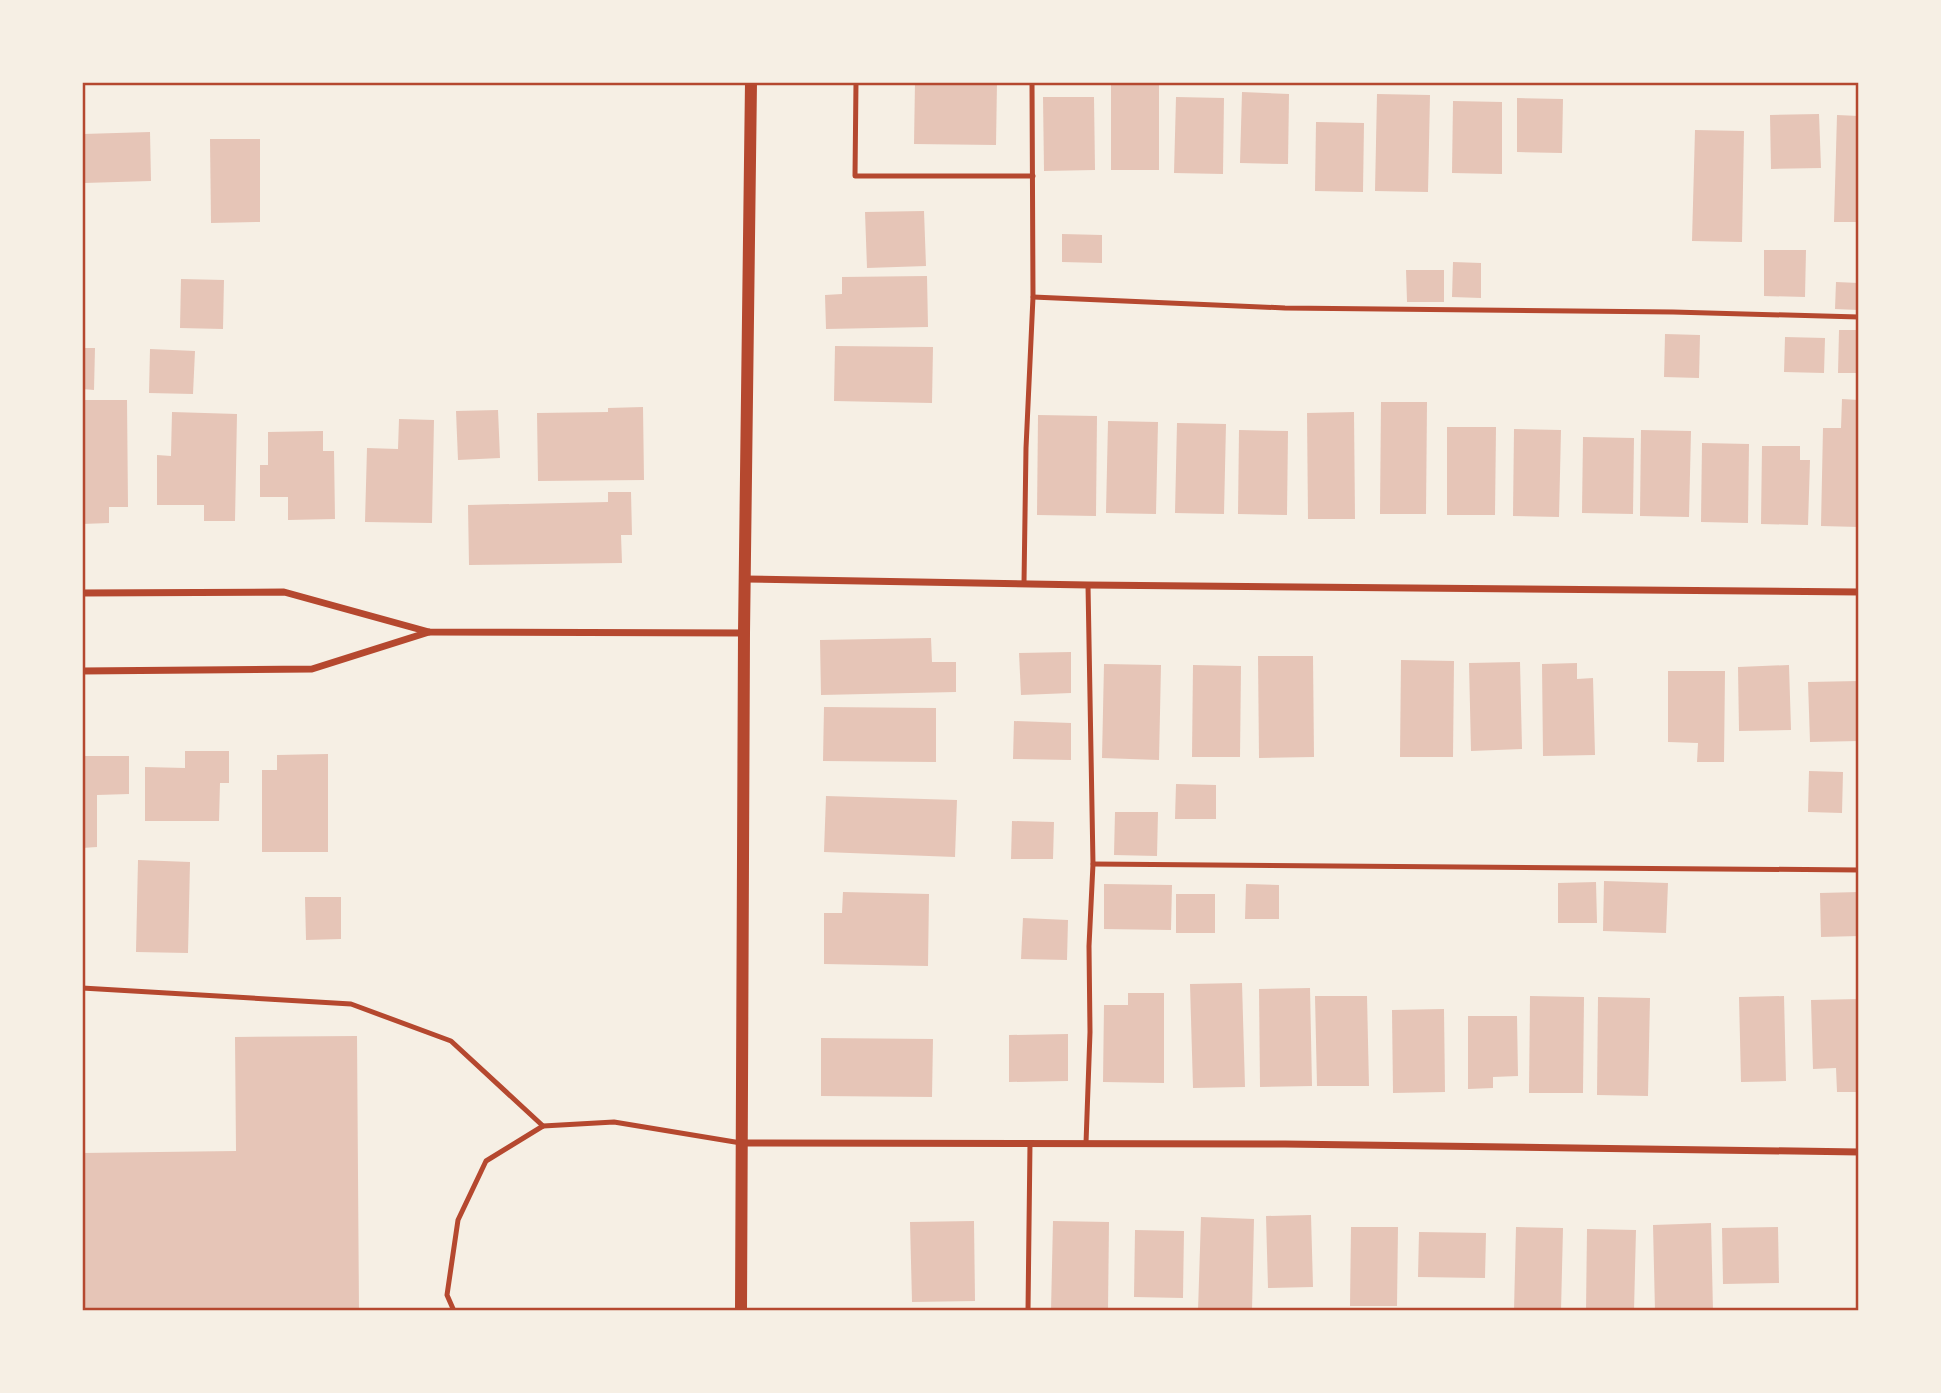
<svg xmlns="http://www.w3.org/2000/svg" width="1941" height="1393" font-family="'PT Sans',sans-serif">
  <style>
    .building { fill: #e6c5b7 }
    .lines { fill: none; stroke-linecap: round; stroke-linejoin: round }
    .service { stroke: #b5482f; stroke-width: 5 }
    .minor { stroke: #b5482f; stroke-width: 7 }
    .tertiary { stroke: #b5482f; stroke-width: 12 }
    .neatline { fill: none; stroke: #b5482f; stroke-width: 2.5 }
  </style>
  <rect width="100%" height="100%" fill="#f6efe4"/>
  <!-- building -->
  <g class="building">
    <polygon points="915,82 997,82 996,145 914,144"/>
    <rect x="1111" y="85" width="48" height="85"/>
    <polygon points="1242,92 1289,94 1288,164 1240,163"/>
    <polygon points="1377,94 1430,95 1428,192 1375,191"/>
    <polygon points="1043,97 1094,97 1095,170 1044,171"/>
    <polygon points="1176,97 1224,98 1223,174 1174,173"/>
    <polygon points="1517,98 1563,99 1562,153 1517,152"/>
    <polygon points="1453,101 1502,102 1502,174 1452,173"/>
    <polygon points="1819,114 1821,168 1771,169 1770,115"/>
    <polygon points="1837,115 1859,116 1859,222 1834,222"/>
    <polygon points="1316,122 1364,123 1363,192 1315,191"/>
    <polygon points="1695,130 1744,131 1742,242 1692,241"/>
    <polygon points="150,132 151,181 84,183 83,134"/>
    <polygon points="210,139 260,139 260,222 211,223"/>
    <polygon points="924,211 926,266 867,268 865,212"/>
    <polygon points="1062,234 1102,235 1102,263 1062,262"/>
    <polygon points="1764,250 1806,250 1805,297 1764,296"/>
    <polygon points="1453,262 1481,263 1481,298 1452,297"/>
    <polygon points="1406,270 1444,270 1444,302 1407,302"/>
    <polygon points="927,276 928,327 826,329 825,295 842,294 842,277"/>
    <polygon points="181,279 224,280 223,329 180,328"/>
    <polygon points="1836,282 1859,283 1859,310 1835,309"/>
    <polygon points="1839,330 1859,330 1859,373 1838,373"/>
    <polygon points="1665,334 1700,335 1699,378 1664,377"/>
    <polygon points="1785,337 1825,338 1824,373 1784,372"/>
    <polygon points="835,346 933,347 932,403 834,401"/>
    <polygon points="82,348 95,348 94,390 82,389"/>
    <polygon points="150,349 195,351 193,394 149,393"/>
    <polygon points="1842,399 1859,400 1859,527 1821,526 1823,428 1841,428"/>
    <polygon points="84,400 127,400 128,507 109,507 109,523 82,524"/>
    <polygon points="1381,402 1427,402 1426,514 1380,514"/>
    <polygon points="643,407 644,480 538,481 537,413 608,412 608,408"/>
    <polygon points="498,410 500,458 458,460 456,411"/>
    <polygon points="172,412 237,414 235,521 204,521 204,505 157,505 157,455 171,456"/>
    <polygon points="1354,412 1355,519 1308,519 1307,413"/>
    <polygon points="1038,415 1097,416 1096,516 1037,515"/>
    <polygon points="399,419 434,420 432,523 365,522 367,448 398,449"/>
    <polygon points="1108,421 1158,422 1156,514 1106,513"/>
    <polygon points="1177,423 1226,424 1224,514 1175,513"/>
    <polygon points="1447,427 1496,427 1495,515 1447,515"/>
    <polygon points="1514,429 1561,430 1559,517 1513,516"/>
    <polygon points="1239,430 1288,431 1287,515 1238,514"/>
    <polygon points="1641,430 1691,431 1689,517 1640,516"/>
    <polygon points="323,431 323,451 334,451 335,519 288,520 288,497 260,497 260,465 268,465 268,432"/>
    <polygon points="1583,437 1634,438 1633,514 1582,513"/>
    <polygon points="1702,443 1749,444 1748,523 1701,522"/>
    <polygon points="1762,446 1800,446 1800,460 1810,460 1808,525 1761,524"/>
    <polygon points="608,492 631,492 632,535 621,535 622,563 469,565 468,505 608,502"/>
    <polygon points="931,638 932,662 956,662 956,692 821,695 820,640"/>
    <polygon points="1071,652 1071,693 1021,695 1019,653"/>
    <polygon points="1258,656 1313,656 1314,757 1259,758"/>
    <polygon points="1401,660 1454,661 1453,757 1400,757"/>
    <polygon points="1520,662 1522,749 1471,751 1469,663"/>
    <polygon points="1577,663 1577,679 1593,678 1595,755 1543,756 1542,664"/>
    <polygon points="1104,664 1161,665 1159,760 1102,758"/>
    <polygon points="1193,665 1241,666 1240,757 1192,757"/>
    <polygon points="1789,665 1791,730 1739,731 1738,667"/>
    <polygon points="1668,671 1725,671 1724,762 1697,762 1698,743 1668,742"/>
    <polygon points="1859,681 1859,741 1810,742 1808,682"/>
    <polygon points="824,707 936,708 936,762 823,761"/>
    <polygon points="1014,721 1071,723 1071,760 1013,759"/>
    <polygon points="185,751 229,751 229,783 220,783 219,821 145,821 145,767 185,768"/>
    <polygon points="328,754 328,852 262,852 262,770 277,770 277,755"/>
    <polygon points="82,756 129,756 129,794 97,795 97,847 82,848"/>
    <polygon points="1809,771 1843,772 1842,813 1808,812"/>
    <polygon points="1176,784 1216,785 1216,819 1175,819"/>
    <polygon points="826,796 957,800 955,857 824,852"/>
    <polygon points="1115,812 1158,812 1157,856 1114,855"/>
    <polygon points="1012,821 1054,822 1053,859 1011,859"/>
    <polygon points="138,860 190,862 188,953 136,952"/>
    <polygon points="1604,881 1668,883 1666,933 1603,931"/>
    <polygon points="1596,882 1597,923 1558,923 1558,883"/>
    <polygon points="1104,884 1172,885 1171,930 1104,929"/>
    <polygon points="1246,884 1279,885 1279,919 1245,919"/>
    <polygon points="843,892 929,894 928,966 824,964 824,913 842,913"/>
    <polygon points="1859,892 1859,936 1821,937 1820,893"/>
    <rect x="1176" y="894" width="39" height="39"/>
    <polygon points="305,897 341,897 341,939 306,940"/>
    <polygon points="1023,918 1068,920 1067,960 1021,959"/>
    <polygon points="1242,983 1245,1087 1193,1088 1190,984"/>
    <polygon points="1310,988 1312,1086 1260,1087 1259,989"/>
    <polygon points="1128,993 1164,993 1164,1083 1103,1082 1104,1005 1128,1005"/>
    <polygon points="1315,996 1367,996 1369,1086 1317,1086"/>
    <polygon points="1530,996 1584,997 1583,1093 1529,1093"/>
    <polygon points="1784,996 1786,1081 1741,1082 1739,997"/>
    <polygon points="1598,997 1650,998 1648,1096 1597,1095"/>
    <polygon points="1859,999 1859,1092 1837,1092 1836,1068 1813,1069 1811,1000"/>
    <polygon points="1444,1009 1445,1092 1393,1093 1392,1010"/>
    <polygon points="1468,1016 1517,1016 1518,1076 1493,1077 1493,1088 1468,1089"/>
    <polygon points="1068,1034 1068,1081 1009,1082 1009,1035"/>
    <polygon points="357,1036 359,1311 82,1311 82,1153 236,1151 235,1037"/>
    <polygon points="821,1038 933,1039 932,1097 821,1096"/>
    <polygon points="1311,1215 1313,1287 1268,1288 1266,1216"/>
    <polygon points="1201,1217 1254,1219 1252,1311 1198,1311"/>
    <polygon points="974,1221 975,1301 912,1302 910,1222"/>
    <polygon points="1053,1221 1109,1222 1108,1311 1051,1311"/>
    <polygon points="1711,1223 1713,1311 1655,1311 1653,1225"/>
    <polygon points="1351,1227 1398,1227 1397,1306 1350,1306"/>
    <polygon points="1516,1227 1563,1228 1561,1311 1514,1311"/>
    <polygon points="1778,1227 1779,1283 1723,1284 1722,1228"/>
    <polygon points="1587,1229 1636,1230 1634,1311 1586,1311"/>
    <polygon points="1135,1230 1184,1231 1183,1298 1134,1297"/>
    <polygon points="1419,1232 1486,1233 1485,1278 1418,1277"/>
  </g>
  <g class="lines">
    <!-- service -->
    <g class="service">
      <polyline points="856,82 855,176 1033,176"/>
      <polyline points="1033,297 1285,308 1673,312 1859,317"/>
      <polyline points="1024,583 1026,448 1033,297 1032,82"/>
      <polyline points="1093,864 1859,870"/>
      <polyline points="82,988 351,1004 451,1041 543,1126"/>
      <polyline points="1086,1143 1090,1032 1089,946 1093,864 1088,585"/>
      <polyline points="454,1311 447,1295 458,1220 486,1161 543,1126 614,1122 741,1143"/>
      <polyline points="1028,1311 1030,1143"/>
    </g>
    <!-- minor -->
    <g class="minor">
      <polyline points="745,579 1088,585 1859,592"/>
      <polyline points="82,593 284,592 429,632 744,633"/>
      <polyline points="82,671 312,669 429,632"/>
      <polyline points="741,1143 1285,1144 1859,1152"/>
    </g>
    <!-- tertiary -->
    <polyline class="tertiary" points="741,1311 744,633 751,82"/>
  </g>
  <!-- border -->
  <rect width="1941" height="1393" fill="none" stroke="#f6efe4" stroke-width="168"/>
  <rect x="84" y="84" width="1773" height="1225" class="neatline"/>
</svg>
